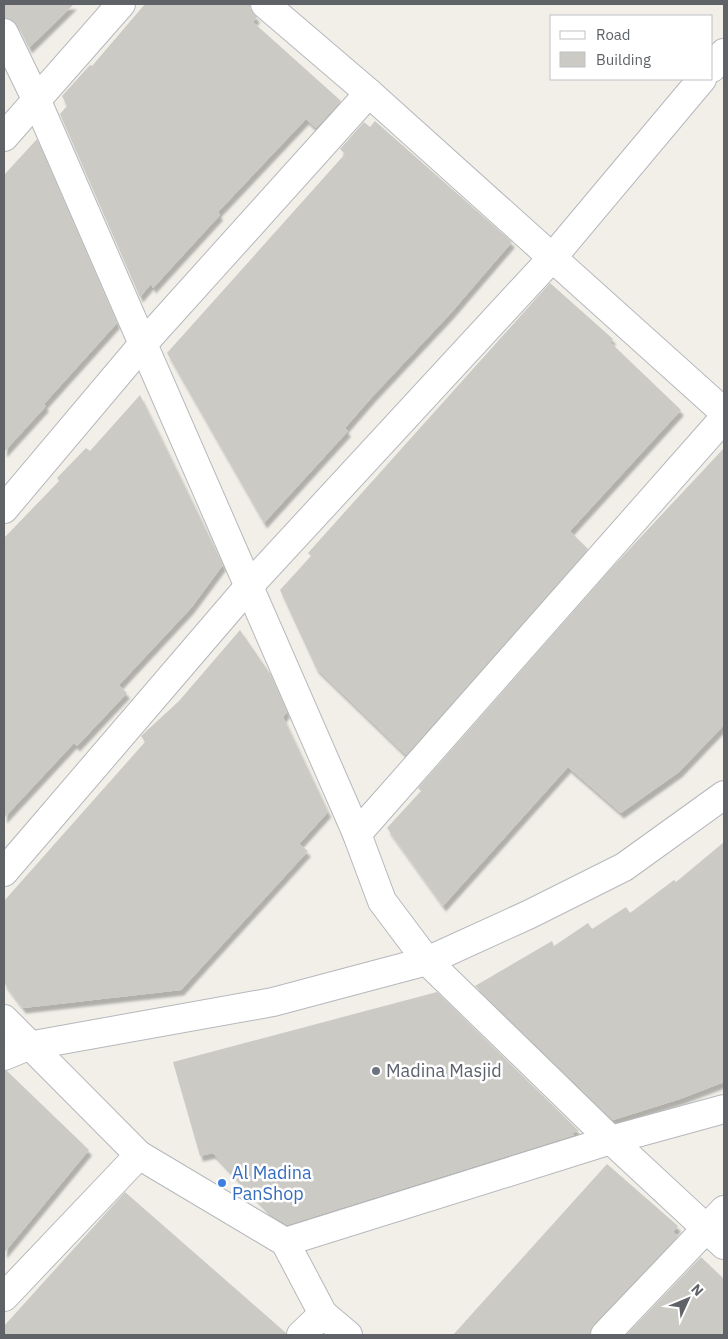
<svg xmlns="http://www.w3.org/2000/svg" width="728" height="1339" font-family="'IBM Plex Sans',sans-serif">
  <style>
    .building { fill: #cccac5; filter: url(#shadow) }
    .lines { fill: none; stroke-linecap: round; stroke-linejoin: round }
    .minor-casing { stroke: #b5b8bc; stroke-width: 30 }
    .minor { stroke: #fff; stroke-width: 28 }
    .worship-dot { fill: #6b7280; stroke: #fff; stroke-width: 2 }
    .shop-dot { fill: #3f7fe0; stroke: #fff; stroke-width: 2 }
    .labels { text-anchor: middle; stroke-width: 5; stroke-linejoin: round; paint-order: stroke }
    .worship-label { font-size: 18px; fill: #5b616d; stroke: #fff; text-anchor: start }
    .shop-label { font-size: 18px; fill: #366cbe; stroke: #fff; text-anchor: start }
  </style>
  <defs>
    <filter id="shadow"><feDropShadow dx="3" dy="5.5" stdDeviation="1" flood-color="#0004"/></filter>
  </defs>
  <rect width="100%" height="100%" fill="#f1efe8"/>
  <!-- building -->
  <g class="building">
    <polygon points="4,4 74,4 29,48 18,26 12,20 4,18"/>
    <polygon points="145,4 250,4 250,10 257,17 253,22 341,101 316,128 306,119 218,212 220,215 153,288 151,284 140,297 60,114 67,106 62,96 90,65 92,66"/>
    <polygon points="375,121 512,242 450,314 372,397 345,428 348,431 264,523 167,353 345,154 340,149 364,122 370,127"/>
    <polygon points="37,139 117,323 44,404 46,406 4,452 4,175"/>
    <polygon points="550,283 613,339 610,342 681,410 570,531 588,549 406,755 316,668 280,590 311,556 308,553"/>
    <polygon points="140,395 223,565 191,608 119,685 127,693 77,746 74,743 4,818 4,538 59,481 57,478 86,448 90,451"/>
    <polygon points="724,448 724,725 679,772 621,813 568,767 443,906 387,828 421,791 418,788 610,570"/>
    <polygon points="240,630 271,675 287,712 283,717 328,812 299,844 308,851 181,990 23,1008 4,983 4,901 145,742 141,736 179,701"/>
    <polygon points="724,842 724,1082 680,1099 613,1120 475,986 552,941 554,946 588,923 592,929 626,907 630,913 674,880 676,882"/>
    <polygon points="437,992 579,1131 572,1133 574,1135 287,1225 274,1217 213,1153 200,1156 173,1062"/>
    <polygon points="4,1071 7,1071 89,1150 4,1253"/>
    <polygon points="607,1164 678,1226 673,1232 678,1236 594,1324 590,1335 453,1335"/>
    <polygon points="125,1192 286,1333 286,1335 4,1335 4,1326"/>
    <polygon points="701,1257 724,1279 724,1335 626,1335"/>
  </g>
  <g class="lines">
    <!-- minor casing -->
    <g class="minor-casing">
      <g id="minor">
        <polyline points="265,4 369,93 724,412"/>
        <polyline points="4,33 36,99 357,834 382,901 427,961 611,1140 724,1245"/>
        <polyline points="712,68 724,53"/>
        <polyline points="4,137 121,4"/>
        <polyline points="4,509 143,344 369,93"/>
        <polyline points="357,834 724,418"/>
        <polyline points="4,872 249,586 552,258 702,79"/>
        <polyline points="4,1019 139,1155 285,1242 323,1314 348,1335"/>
        <polyline points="4,1056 28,1046 273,1002 427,961 530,914 624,867 724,795"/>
        <polyline points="285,1242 611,1140 724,1109"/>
        <polyline points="4,1297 139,1155"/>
        <polyline points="301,1335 323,1314"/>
        <polyline points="605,1335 724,1210"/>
      </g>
    </g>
    <!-- minor -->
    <use href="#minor" class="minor"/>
  </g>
  <!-- markers -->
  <circle class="worship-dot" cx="376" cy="1071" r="5"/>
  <circle class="shop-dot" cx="222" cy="1183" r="5"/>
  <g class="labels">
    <!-- worship labels -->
    <g class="worship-label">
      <text x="386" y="1077">Madina Masjid</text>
    </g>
    <!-- shop labels -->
    <g class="shop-label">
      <text x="232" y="1179">Al Madina<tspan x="232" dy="21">PanShop</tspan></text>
    </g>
  </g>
  <!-- border -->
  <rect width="728" height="1339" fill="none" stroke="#5f6368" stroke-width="10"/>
  <!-- legend -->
  <rect x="550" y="15" width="162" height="65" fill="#ffffff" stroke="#bfc1c3"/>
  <rect x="560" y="31" width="25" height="8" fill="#ffffff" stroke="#bfc1c3"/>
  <text x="596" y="40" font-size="15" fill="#5f6368">Road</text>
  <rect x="560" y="52" width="25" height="15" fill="#cccac5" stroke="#bfc1c3"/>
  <text x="596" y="65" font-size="15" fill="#5f6368">Building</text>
  <!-- north arrow -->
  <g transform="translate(688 1299) rotate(46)" stroke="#ffffff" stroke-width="4" paint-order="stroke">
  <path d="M0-4L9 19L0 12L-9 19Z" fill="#5f6368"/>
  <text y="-8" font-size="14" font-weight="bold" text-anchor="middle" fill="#5f6368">N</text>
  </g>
</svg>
